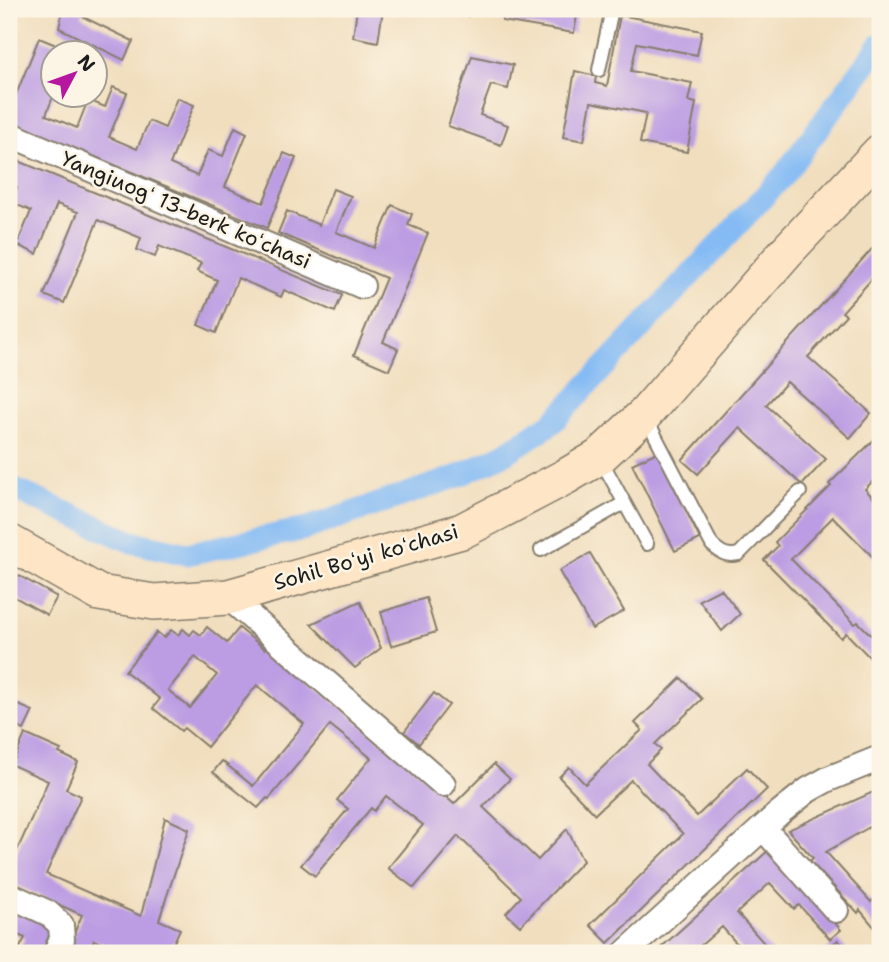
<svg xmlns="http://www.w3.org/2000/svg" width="889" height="962" font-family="'Shantell Sans',sans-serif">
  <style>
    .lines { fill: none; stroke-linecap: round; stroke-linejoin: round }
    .canal { stroke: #85bbf4; stroke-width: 23 }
    .building { fill: #bc9de3; fill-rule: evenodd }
    .service-casing { stroke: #867d6d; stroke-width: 16 }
    .minor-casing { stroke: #867d6d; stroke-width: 28 }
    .secondary-casing { stroke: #867d6d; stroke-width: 38 }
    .service { stroke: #fff; stroke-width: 12 }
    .minor { stroke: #fff; stroke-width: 24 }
    .secondary { stroke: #fde5c5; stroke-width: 35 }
    .labels { text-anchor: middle; stroke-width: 5; stroke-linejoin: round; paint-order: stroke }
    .street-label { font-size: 21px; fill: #1c1c1c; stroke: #fcf5e5 }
  </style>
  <rect width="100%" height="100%" fill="#fcf5e5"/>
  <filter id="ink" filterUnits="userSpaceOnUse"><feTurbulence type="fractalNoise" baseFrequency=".0143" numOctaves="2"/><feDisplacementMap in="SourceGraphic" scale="14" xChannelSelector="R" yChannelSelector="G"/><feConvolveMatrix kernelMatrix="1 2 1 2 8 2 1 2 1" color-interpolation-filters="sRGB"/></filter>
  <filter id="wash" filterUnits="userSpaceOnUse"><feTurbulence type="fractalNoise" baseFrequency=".00686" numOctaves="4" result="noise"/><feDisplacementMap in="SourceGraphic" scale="28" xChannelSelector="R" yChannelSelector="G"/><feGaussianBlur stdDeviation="1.57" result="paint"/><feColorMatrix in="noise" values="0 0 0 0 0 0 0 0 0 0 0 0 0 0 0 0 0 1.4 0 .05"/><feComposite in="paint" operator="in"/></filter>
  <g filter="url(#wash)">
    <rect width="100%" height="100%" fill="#f1debe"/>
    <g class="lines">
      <!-- canal -->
      <polyline class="canal" points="9,487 132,542 187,554 305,529 456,477 506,453 552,423 783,176 880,45"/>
    </g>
    <g id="blocks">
      <!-- building -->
      <g class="building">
        <polygon points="63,9 83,9 81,16 133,41 124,60 59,28"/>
        <polygon points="357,9 383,9 378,42 353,37"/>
        <polygon points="436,9 469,9 468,16"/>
        <polygon points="504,9 578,9 574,33 502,21"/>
        <polygon points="620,15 702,31 697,55 637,43 631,71 692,83 688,101 696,103 687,152 640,143 646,113 591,102 584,141 563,137 575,71 596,76 595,83 607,86"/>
        <polygon points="39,38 73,52 52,52 52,94 54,94 46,115 77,128 88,100 105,107 113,87 127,93 109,137 137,149 149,121 165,128 177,98 194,105 170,164 197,176 208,150 223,156 235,127 247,133 225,187 263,203 284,153 296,158 267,228 9,121 9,100 13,102"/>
        <polygon points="472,56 513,65 508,89 491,85 480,115 508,125 501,145 448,126"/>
        <polygon points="9,157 342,295 335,312 284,290 281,297 238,278 216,333 198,325 217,280 197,271 201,263 159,246 155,257 137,250 141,238 98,220 64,303 44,295 78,212 57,204 37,254 17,245 31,211 11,202 17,187 9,183"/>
        <polygon points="333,189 351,196 336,232 374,248 392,205 412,214 408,225 428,233 383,342 398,349 389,370 354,355 386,278 278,233 287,211 319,225"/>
        <polygon points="880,240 880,270 842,312 846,315 808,357 871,413 861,425 850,438 787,382 766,405 826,459 802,485 740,428 698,474 682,460"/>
        <polygon points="880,434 880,474 865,489 880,505 880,564 833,517 791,559 855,624 858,622 880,644 880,663 877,665 846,633 841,638 764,560 778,546 775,542 831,486 829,484"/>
        <polygon points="657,452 700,539 675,551 632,464"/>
        <polygon points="590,553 624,611 592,629 559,571"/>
        <polygon points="9,570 57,597 47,615 9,594"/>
        <polygon points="721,589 740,614 722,631 699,600"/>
        <polygon points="426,598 436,632 391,646 381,612"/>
        <polygon points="360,601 381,648 355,668 311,624"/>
        <path d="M207 627 227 643 239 628 265 649 266 647 397 753 454 804 494 764 510 779 483 807 538 860 567 829 583 861 520 926 506 913 521 897 458 836 414 888 388 868 423 825 386 796 374 811 371 808 315 876 301 865 348 809 337 800 371 758 330 725 269 799 267 798 258 808 213 772 222 761 253 786 304 724 257 685 207 747 184 728 181 731 153 708 160 699 125 671 157 632 164 638 171 630 178 635 183 629 190 635 194 630 201 635ZM195 657 217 675 190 708 168 690Z"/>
        <polygon points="681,678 702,699 655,744 661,750 647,764 697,816 747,768 767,789 608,943 590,925 683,834 631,780 595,814 559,777 569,767 585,784 642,730 635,723"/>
        <polygon points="434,693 449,705 419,744 404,732"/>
        <polygon points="9,701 33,711 24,730 9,723"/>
        <polygon points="25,734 61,750 59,753 78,762 66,789 81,796 46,874 141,916 165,818 189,829 159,920 180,929 169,953 124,953 94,940 89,953 66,953 82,915 9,882 9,858 13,860 48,781 12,765"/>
        <polygon points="880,789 880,821 826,852 871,902 880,894 880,934 860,910 858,913 810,861 813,858 788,830"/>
        <polygon points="770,849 841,930 830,939 799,905 794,909 770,883 737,913 772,952 770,953 745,953 722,927 692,953 655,953"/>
        <polygon points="9,901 55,923 41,953 17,953 25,938 9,931"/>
        <polygon points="838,940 849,953 823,953"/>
      </g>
    </g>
  </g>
  <g filter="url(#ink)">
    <use href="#blocks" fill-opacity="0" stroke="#867d6d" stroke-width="2"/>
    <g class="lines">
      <!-- service casing -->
      <g class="service-casing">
        <g id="service">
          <polyline points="599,70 612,9"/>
          <path d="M646 418 712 545C721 553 727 557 739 554L800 492"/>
          <polyline points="601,460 647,544"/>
          <polyline points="541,550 624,503"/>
        </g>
      </g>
      <!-- minor casing -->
      <g class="minor-casing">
        <g id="minor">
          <polyline points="9,134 362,286"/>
          <polyline points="228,597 443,784"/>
          <polyline points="764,829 836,910"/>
          <polyline points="9,895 48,913 61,925 62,939 56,953"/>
          <polyline points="625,953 778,814 808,790 828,779 880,758"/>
        </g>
      </g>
      <!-- secondary casing -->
      <g class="secondary-casing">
        <polyline id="secondary" points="9,542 99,593 154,602 228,597 462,531 565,477 599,457 645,414 786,252 880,152"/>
      </g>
      <!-- service -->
      <use href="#service" class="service"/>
      <!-- minor -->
      <use href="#minor" class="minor"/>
      <!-- secondary -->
      <use href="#secondary" class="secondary"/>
    </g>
  </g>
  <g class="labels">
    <!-- street labels -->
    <g class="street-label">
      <text transform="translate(186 210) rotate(23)" y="7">Yangiиogʻ 13-berk koʻchasi</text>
      <text transform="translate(366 557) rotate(-16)" y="7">Sohil Boʻyi koʻchasi</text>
    </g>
  </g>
  <!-- margin -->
  <rect width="889" height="962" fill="none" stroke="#fcf5e5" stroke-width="35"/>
  <!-- north arrow -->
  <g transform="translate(74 74) rotate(49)"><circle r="33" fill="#fcf5e5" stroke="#a29e95" stroke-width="2"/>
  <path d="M0-5L12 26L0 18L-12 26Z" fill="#b5179e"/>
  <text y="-10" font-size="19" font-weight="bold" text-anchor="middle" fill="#1c1c1c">N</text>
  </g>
</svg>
